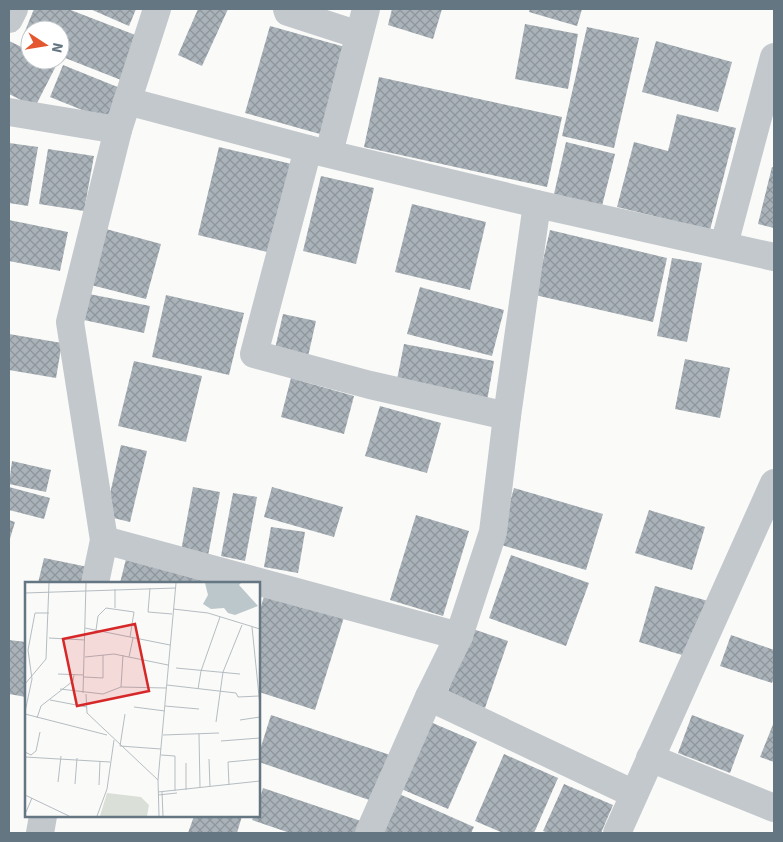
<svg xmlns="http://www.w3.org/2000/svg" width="783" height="842" font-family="Signika,sans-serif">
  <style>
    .building { fill: url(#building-cross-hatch) }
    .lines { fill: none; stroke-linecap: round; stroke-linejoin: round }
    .minor { stroke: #c3c8cc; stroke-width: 28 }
    .inset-road { fill: none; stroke: #b5bdc2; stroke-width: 1 }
    .view { fill: #d62828; fill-opacity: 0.15; stroke: #d62828; stroke-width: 2.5 }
    .inset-edge { fill: none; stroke: #657683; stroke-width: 2.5 }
  </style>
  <defs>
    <pattern id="building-cross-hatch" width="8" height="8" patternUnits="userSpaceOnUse" patternTransform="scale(1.25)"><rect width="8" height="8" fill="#aab3b9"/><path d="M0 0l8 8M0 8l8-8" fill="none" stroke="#8e969c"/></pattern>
  </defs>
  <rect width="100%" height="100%" fill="#fafaf8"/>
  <!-- building -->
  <g class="building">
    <polygon points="34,9 68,9 138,36 121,80 60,56 60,30 30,30 30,45 21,41"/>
    <polygon points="90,9 136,9 129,26"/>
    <polygon points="198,9 228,9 202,66 178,55"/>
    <polygon points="392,9 442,9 433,39 388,25"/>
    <polygon points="530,9 582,9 577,26 529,12"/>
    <polygon points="525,24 578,34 568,89 515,79"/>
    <polygon points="270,26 345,47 320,134 245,113"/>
    <polygon points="587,27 639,38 614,148 562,136"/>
    <polygon points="9,41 30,51 30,60 48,60 57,64 35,107 9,94"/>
    <polygon points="656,41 732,62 718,112 642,92"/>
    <polygon points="63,65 120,88 107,120 50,97"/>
    <polygon points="379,77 562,117 547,187 364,147"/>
    <polygon points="677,114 736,128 710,230 617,207 634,142 668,151"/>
    <polygon points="566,142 615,154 602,206 554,194"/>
    <polygon points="9,143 38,147 28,206 9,203"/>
    <polygon points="219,147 296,165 275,254 198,235"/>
    <polygon points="48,149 94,156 84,211 39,204"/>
    <polygon points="772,167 774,168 774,228 758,224"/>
    <polygon points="321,176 374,188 356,264 303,251"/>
    <polygon points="412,204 486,222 470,290 395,272"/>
    <polygon points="9,220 68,232 60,271 9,261"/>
    <polygon points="106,229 161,244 146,299 91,285"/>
    <polygon points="550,230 667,258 653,322 535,295"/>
    <polygon points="672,258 702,263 687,342 657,336"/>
    <polygon points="420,287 504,310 492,356 407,334"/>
    <polygon points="89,294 150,306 144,333 84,320"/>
    <polygon points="166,295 244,313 229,375 152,357"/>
    <polygon points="283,314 316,321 307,361 274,353"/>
    <polygon points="9,334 62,343 56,378 9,370"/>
    <polygon points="404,344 494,361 487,401 396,385"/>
    <polygon points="685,359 730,368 720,418 675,409"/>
    <polygon points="134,361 202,376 186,442 118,426"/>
    <polygon points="291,378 354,396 344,434 281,417"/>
    <polygon points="380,406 441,423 427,473 365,456"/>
    <polygon points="121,445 147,451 130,522 105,516"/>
    <polygon points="12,461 51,470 46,492 9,484"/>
    <polygon points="9,487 50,498 44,519 9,510"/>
    <polygon points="193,487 220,492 208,556 181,551"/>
    <polygon points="272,487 343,507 334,537 264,517"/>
    <polygon points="514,488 603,514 586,570 498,544"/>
    <polygon points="233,493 257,497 245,561 221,556"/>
    <polygon points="649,510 705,527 692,570 635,553"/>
    <polygon points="416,515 469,531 443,616 390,600"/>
    <polygon points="9,520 15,522 9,542"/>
    <polygon points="271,527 305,532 298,573 264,567"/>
    <polygon points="127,555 236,583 120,583"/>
    <polygon points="511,555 589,583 566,646 489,618"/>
    <polygon points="44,558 93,568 89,583 38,583"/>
    <polygon points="655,586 708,601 692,658 639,642"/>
    <polygon points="266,589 345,614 315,710 259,692 259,614"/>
    <polygon points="470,628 508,641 485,708 447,694"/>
    <polygon points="731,635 774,650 774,678 772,683 720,666"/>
    <polygon points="9,640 26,642 26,697 9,694"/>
    <polygon points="271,715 393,756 378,803 259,762 259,753"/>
    <polygon points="692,715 744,735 730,773 678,753"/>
    <polygon points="428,721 477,742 448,809 399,788"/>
    <polygon points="774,722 774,762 760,757"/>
    <polygon points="504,754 558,778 534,833 503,833 475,821"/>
    <polygon points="564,784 613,805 601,833 548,833 543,831"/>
    <polygon points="263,788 364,822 360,833 290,833 252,820 254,816 259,816 259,801"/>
    <polygon points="397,793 474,827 471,833 379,833"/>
    <polygon points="194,816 242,816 237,833 188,833"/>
  </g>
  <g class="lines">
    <!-- minor -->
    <g class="minor">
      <polyline points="287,9 288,12 359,35"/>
      <polyline points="9,19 14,9"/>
      <polyline points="127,101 308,149 537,204 774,257"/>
      <polyline points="9,112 118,130"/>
      <polyline points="308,149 254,354 370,385 507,416"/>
      <polyline points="329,153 366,9"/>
      <polyline points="724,245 774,57"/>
      <polyline points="104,540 459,636"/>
      <polyline points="95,583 104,540 70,322 118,130 157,9"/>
      <polyline points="429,697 634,794"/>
      <polyline points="650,758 774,808"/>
      <polyline points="40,833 43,816"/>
      <polyline points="369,833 429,697 459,636 493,532 507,416 537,204"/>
      <polyline points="617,833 774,483"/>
    </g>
  </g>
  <!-- overview -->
  <g transform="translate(25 582)">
    <rect width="235" height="235" fill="#fafaf8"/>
    <path d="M82 211 116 215 124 223 122 234H75Z" fill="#dadfd7"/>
    <path d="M180 1H216L214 3 233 24 210 33 203 31 199 26 186 27 178 22 183 13Z" fill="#bbc7cb"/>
    <path class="inset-road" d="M125 6 123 30 147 32M0 11 151 6M90 26V7M148 27 183 31 235 47M227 45 235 124M60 46 145 63M71 48 73 34 81 26 109 30 105 55M24 56 60 58M60 75 89 72 143 83M104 75 108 56M151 86 215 92M33 92 59 93M59 95 78 96V73M0 102 21 77 24 1M142 103 211 111 213 115 234 114M96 105 98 73M35 107 78 112 96 105 141 106M173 107 176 89 195 35M58 111 61 1M61 112 62 131 133 198M25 118 62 125M140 124 174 127M109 125 140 129M0 130 7 97 3 68 10 31H24M0 132 82 153M100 132 95 164 136 167M12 136 16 124 48 99 49 93M215 138 235 135M191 140 198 90 217 43M174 152 175 206M138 153 194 151M196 159 235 156M0 170 6 173 11 169 15 150M136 173 150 174V209M0 175 85 180M184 177 185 205M161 181V208M33 200 36 174M50 202 52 176M74 203 75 179M204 203 203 180 235 177M133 210 235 199M137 210 138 234M0 213 44 234M133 213 152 211M1 230 7 216M72 234 82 207 89 158M134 234 133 198 151 1"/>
    <path class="view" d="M110 42 124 109 52 124 38 57Z"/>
    <rect width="235" height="235" class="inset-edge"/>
  </g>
  <!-- border -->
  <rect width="783" height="842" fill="none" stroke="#657683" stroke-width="20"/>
  <!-- north arrow -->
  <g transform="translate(45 45) rotate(102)"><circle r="24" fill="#ffffff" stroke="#c1c8cd"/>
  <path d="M0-4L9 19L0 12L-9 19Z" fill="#e4572e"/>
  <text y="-8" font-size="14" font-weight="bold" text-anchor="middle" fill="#657683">N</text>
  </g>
</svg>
